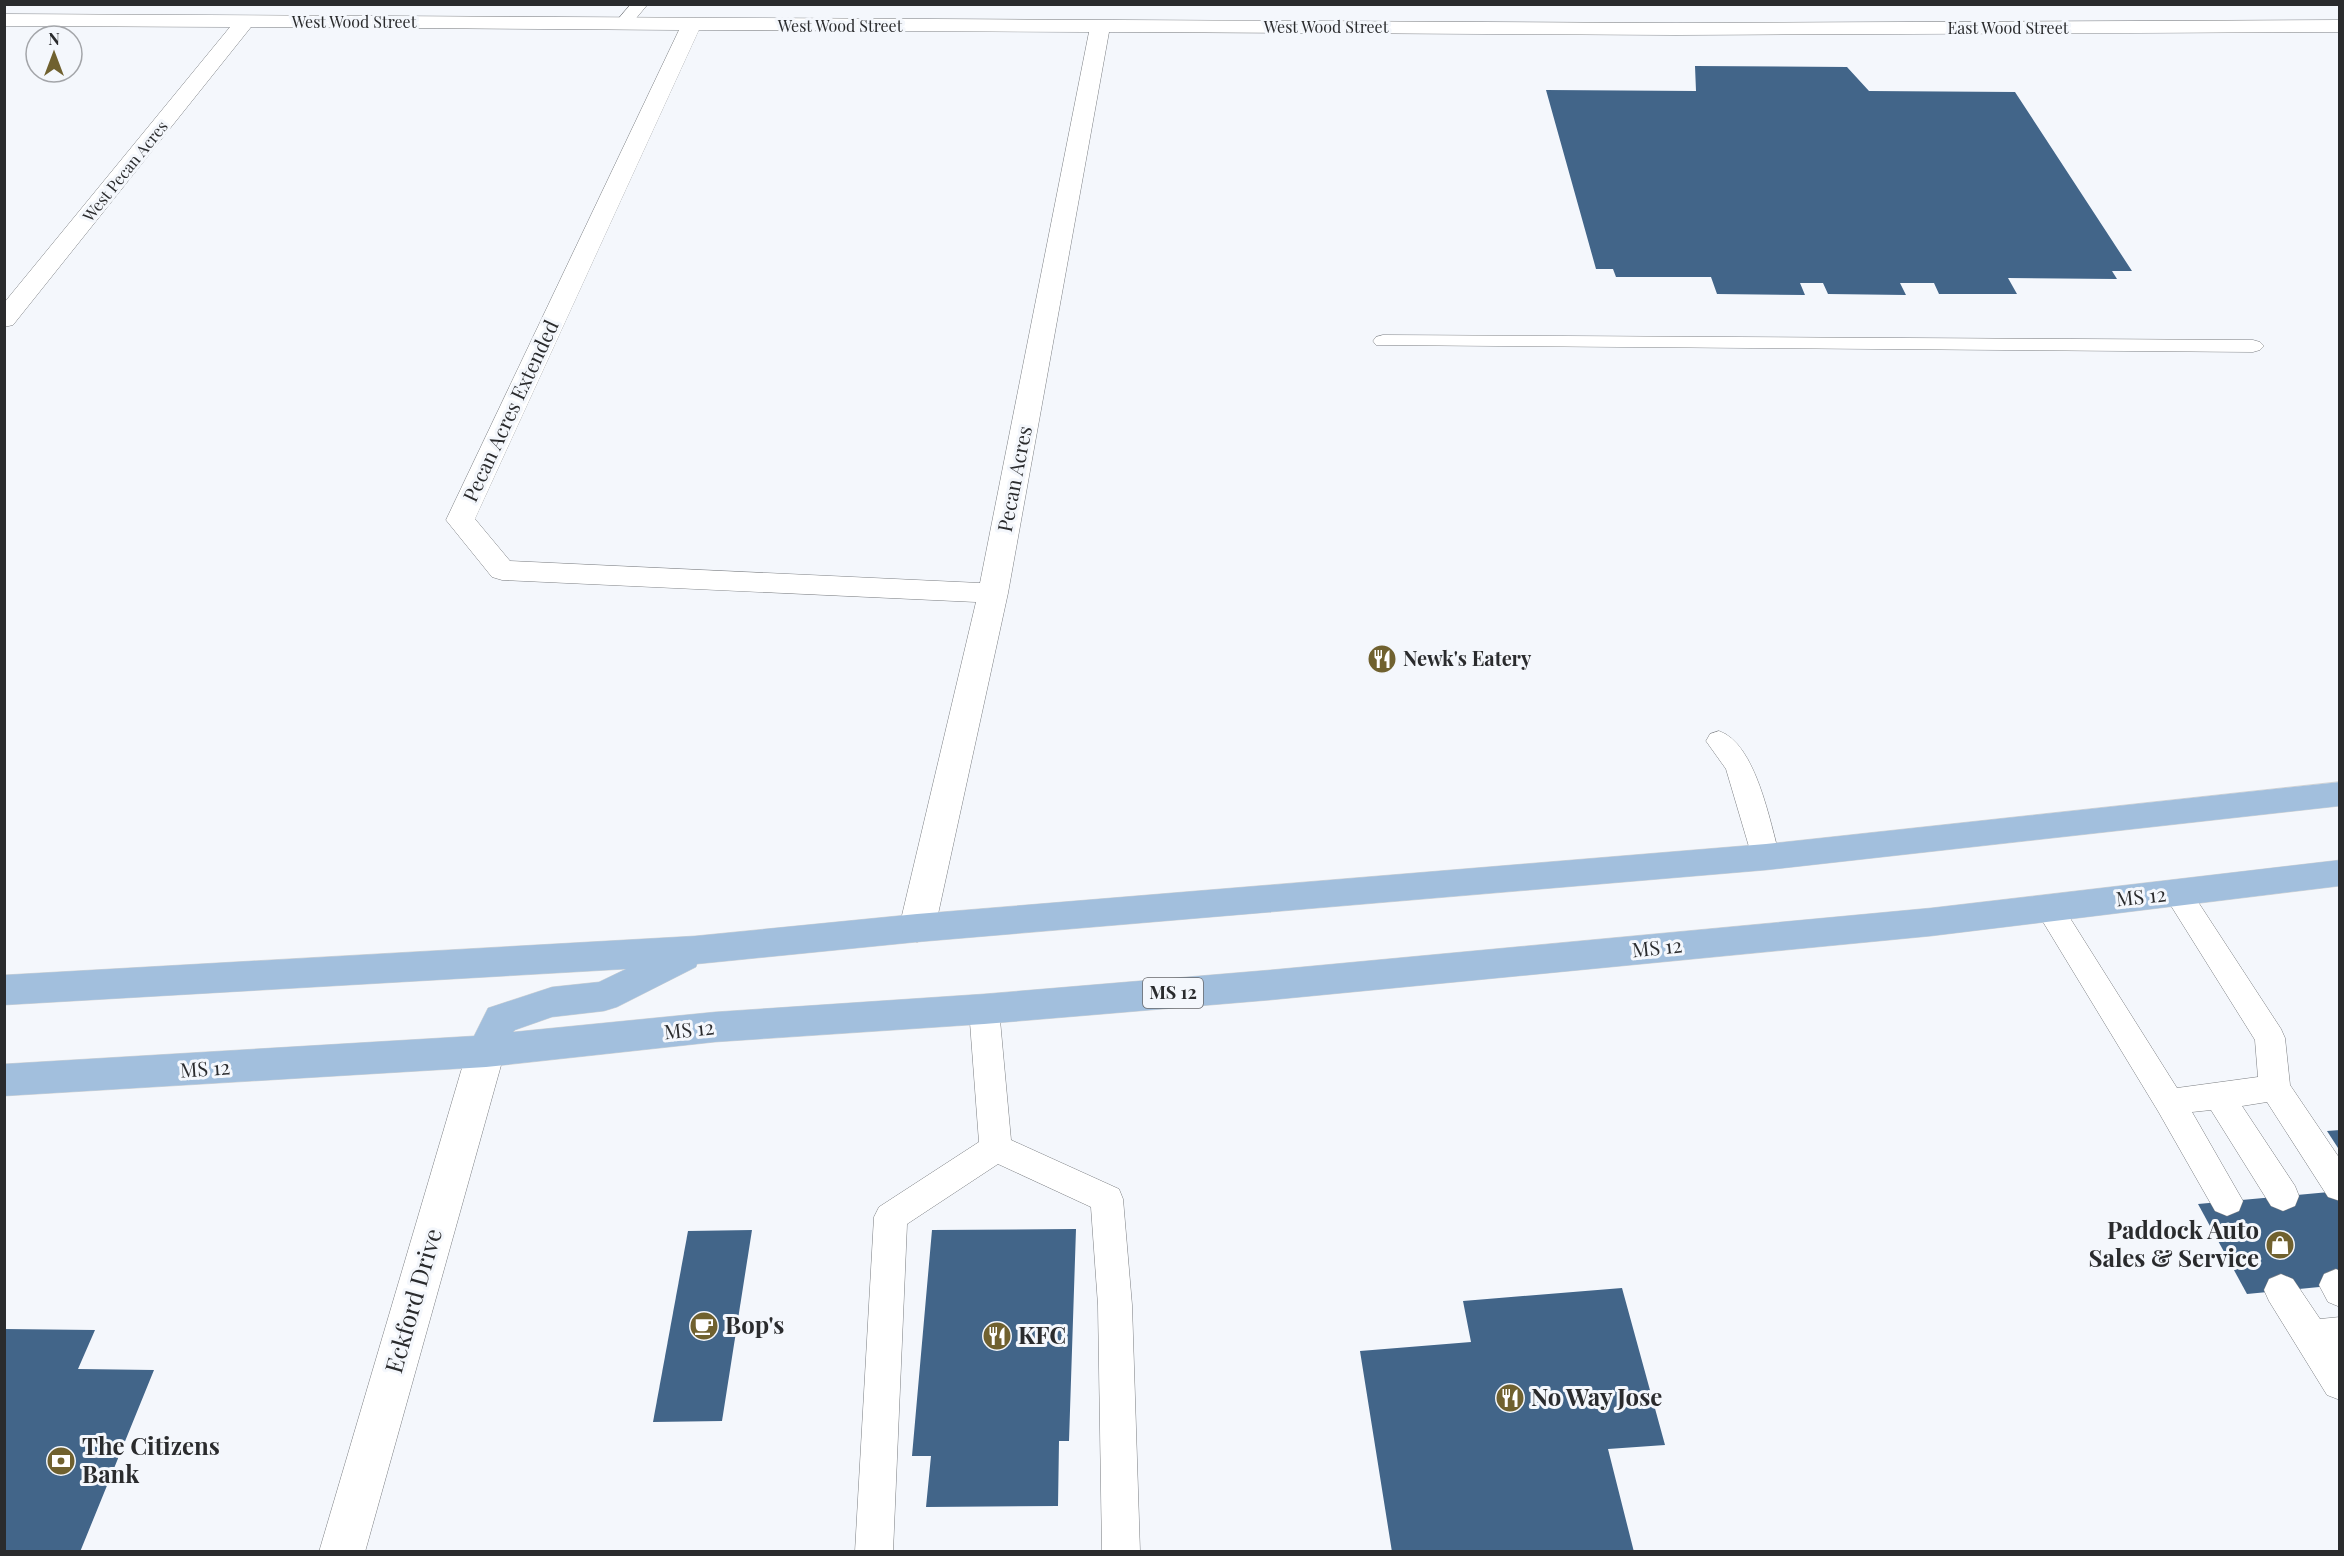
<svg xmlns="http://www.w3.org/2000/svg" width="2344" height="1556" font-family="'Playfair Display',serif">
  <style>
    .building { fill: #426589 }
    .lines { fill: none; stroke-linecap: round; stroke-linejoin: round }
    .lane-casing { stroke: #7b7e82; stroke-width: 1 }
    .street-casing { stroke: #7b7e82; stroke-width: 1 }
    .primary-casing { stroke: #d4d5d5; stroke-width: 1 }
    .lane { fill: #fff; fill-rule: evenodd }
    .street { fill: #fff; fill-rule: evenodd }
    .primary { fill: #a2bfdd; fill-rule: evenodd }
    .labels { text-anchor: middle; stroke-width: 6; stroke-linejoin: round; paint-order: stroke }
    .far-street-label { font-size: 16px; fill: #2a2b2d; stroke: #f4f7fc }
    .shield { fill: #f4f7fc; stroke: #67686b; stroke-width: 1.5 }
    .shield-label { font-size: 18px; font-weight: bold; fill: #2a2b2d }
    .street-label { font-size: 20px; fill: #2a2b2d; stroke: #f4f7fc }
    .poi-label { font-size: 20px; font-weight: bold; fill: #2a2b2d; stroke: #f4f7fc; text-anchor: start }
    .near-poi-label { font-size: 24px; font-weight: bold; fill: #2a2b2d; stroke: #f4f7fc; text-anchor: start }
    .near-street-label { font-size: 24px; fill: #2a2b2d; stroke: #f4f7fc }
  </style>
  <rect width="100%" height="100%" fill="#f4f7fc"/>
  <!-- building -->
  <g class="building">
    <polygon points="1695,66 1847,67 1869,91 2015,92 2132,271 2112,271 2117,279 2008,278 2017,294 1939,294 1934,283 1900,283 1906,295 1828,294 1823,283 1800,283 1805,295 1717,294 1711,277 1616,277 1613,269 1596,269 1546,90 1696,91"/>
    <polygon points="2340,1130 2340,1151 2327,1131"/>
    <polygon points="2340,1191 2340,1285 2247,1294 2198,1204"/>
    <polygon points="1076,1229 1069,1441 1059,1441 1058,1506 926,1507 931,1456 912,1456 932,1230"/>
    <polygon points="752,1230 722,1421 653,1422 688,1231"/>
    <polygon points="1622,1288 1665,1445 1608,1449 1634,1552 1392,1552 1360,1351 1471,1342 1463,1301"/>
    <polygon points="4,1329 95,1330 78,1369 154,1370 80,1552 4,1552"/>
  </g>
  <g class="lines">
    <!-- lane casing -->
    <g class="lane-casing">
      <g id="lane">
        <polygon points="631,4 648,4 628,28 616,28 614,24"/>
        <polygon points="1383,335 2253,340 2260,342 2264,346 2260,350 2253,352 1376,345 1373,341 1376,337"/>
        <path d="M1719 731C1756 743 1770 823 1780 857L1776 865 1766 868 1756 865 1752 857 1726 769 1706 741 1710 734Z"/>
        <polygon points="2177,882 2187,885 2281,1029 2285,1038 2290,1085 2340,1159 2340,1201 2328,1197 2267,1102 2242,1106 2295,1186 2299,1196 2295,1206 2283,1211 2271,1206 2211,1110 2192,1112 2243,1201 2239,1211 2227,1216 2215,1211 2158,1111 2034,907 2038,899 2048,896 2058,899 2177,1088 2258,1077 2255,1040 2163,893 2167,885"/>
        <polygon points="984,997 995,1000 999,1009 1011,1140 1119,1189 1123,1199 1132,1305 1140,1552 1102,1552 1098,1305 1091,1207 998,1164 907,1224 893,1552 855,1552 874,1217 879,1207 979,1142 969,1009 973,1000"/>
        <polygon points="2336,1269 2340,1271 2340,1307 2328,1302 2319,1285 2324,1274"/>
        <polygon points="2281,1274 2293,1279 2320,1319 2340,1317 2340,1400 2327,1395 2269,1301 2264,1290 2269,1279"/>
      </g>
    </g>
    <!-- street casing -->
    <g class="street-casing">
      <g id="street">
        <path d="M4 14 1676 23 2340 20V32L1676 35 1109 32 1008 593 935 928 930 938 917 942 904 938 899 928 976 602 502 580 492 577 446 520 679 30 251 27 13 325 4 327V303L230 27 4 26ZM699 30 1089 32 980 583 510 561 475 519Z"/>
        <polygon points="486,1035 499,1040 505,1051 365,1552 319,1552 467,1051 473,1040"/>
      </g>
    </g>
    <!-- primary casing -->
    <g class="primary-casing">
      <polygon id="primary" points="2340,782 2340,806 1766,870 917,942 697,964 696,967 617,1007 604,1011 552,1017 515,1030 513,1032 715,1012 984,994 1270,970 1931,908 2340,860 2340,886 1931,936 1270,1000 984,1024 715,1042 486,1067 4,1096 4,1064 474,1036 488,1008 552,987 599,982 626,969 4,1005 4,975 695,936 917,914 1766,844"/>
    </g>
    <!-- lane -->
    <use href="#lane" class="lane"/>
    <!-- street -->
    <use href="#street" class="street"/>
    <!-- primary -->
    <use href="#primary" class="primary"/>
  </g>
  <!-- icons -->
  <defs>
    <g id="restaurant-disc" transform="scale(1.5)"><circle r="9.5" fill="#70612f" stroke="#f4f7fc"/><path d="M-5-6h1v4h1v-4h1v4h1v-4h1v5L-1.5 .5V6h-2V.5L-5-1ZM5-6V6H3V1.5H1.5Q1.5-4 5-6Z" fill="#fff"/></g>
    <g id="shop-disc" transform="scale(1.5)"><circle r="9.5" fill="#70612f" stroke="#f4f7fc"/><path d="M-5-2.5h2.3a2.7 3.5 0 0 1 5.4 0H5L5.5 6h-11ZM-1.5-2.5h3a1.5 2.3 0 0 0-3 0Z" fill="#fff"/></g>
    <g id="cafe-disc" transform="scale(1.5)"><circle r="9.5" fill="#70612f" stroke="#f4f7fc"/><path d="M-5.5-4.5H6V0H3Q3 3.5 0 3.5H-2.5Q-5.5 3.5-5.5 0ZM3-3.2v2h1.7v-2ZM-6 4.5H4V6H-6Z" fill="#fff"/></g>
    <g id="bank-disc" transform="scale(1.5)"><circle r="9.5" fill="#70612f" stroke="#f4f7fc"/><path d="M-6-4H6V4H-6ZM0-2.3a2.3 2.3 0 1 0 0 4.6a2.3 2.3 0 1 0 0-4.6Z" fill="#fff"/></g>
  </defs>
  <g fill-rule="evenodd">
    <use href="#restaurant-disc" x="1382" y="659"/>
    <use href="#shop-disc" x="2280" y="1245"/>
    <use href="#cafe-disc" x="704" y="1326"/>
    <use href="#restaurant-disc" x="997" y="1336"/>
    <use href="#restaurant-disc" x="1510" y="1398"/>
    <use href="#bank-disc" x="61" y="1461"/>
  </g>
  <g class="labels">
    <!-- far-street labels -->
    <g class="far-street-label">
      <text x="354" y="28">West Wood Street</text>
      <text x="840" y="32">West Wood Street</text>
      <text x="1326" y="33">West Wood Street</text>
      <text x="2008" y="34">East Wood Street</text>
      <text transform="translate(125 171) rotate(-51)" y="6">West Pecan Acres</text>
    </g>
    <!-- shield labels -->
    <rect class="shield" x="1143" y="978" width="60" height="30" rx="4.5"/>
    <g class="shield-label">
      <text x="1173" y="999">MS 12</text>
    </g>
    <!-- street labels -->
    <g class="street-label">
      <text transform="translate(511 411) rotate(-65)" y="7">Pecan Acres Extended</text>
      <text transform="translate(1015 479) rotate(-79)" y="7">Pecan Acres</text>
      <text transform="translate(2141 897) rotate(-6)" y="7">MS 12</text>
      <text transform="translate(1657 948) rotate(-6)" y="7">MS 12</text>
      <text transform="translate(689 1030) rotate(-6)" y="7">MS 12</text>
      <text transform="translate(205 1069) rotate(-4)" y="7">MS 12</text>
    </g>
    <!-- poi labels -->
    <g class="poi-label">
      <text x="1403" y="666">Newk's Eatery</text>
    </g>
    <!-- near-poi labels -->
    <g class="near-poi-label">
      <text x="2259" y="1239" text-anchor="end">Paddock Auto<tspan x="2259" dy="28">Sales &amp; Service</tspan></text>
      <text x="725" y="1334">Bop's</text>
      <text x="1018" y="1344">KFC</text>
      <text x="1531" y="1406">No Way Jose</text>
      <text x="82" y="1455">The Citizens<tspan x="82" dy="28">Bank</tspan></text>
    </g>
    <!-- near-street labels -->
    <g class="near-street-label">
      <text transform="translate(414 1301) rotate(-74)" y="8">Eckford Drive</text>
    </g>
  </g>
  <!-- border -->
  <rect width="2344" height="1556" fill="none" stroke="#2a2b2d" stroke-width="12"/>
  <!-- north arrow -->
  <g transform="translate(54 54)"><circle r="28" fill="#f4f7fc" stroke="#a3a5a9" stroke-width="1.5"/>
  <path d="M0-4.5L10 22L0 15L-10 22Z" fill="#70612f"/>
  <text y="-9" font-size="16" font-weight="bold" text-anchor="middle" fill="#2a2b2d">N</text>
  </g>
</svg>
